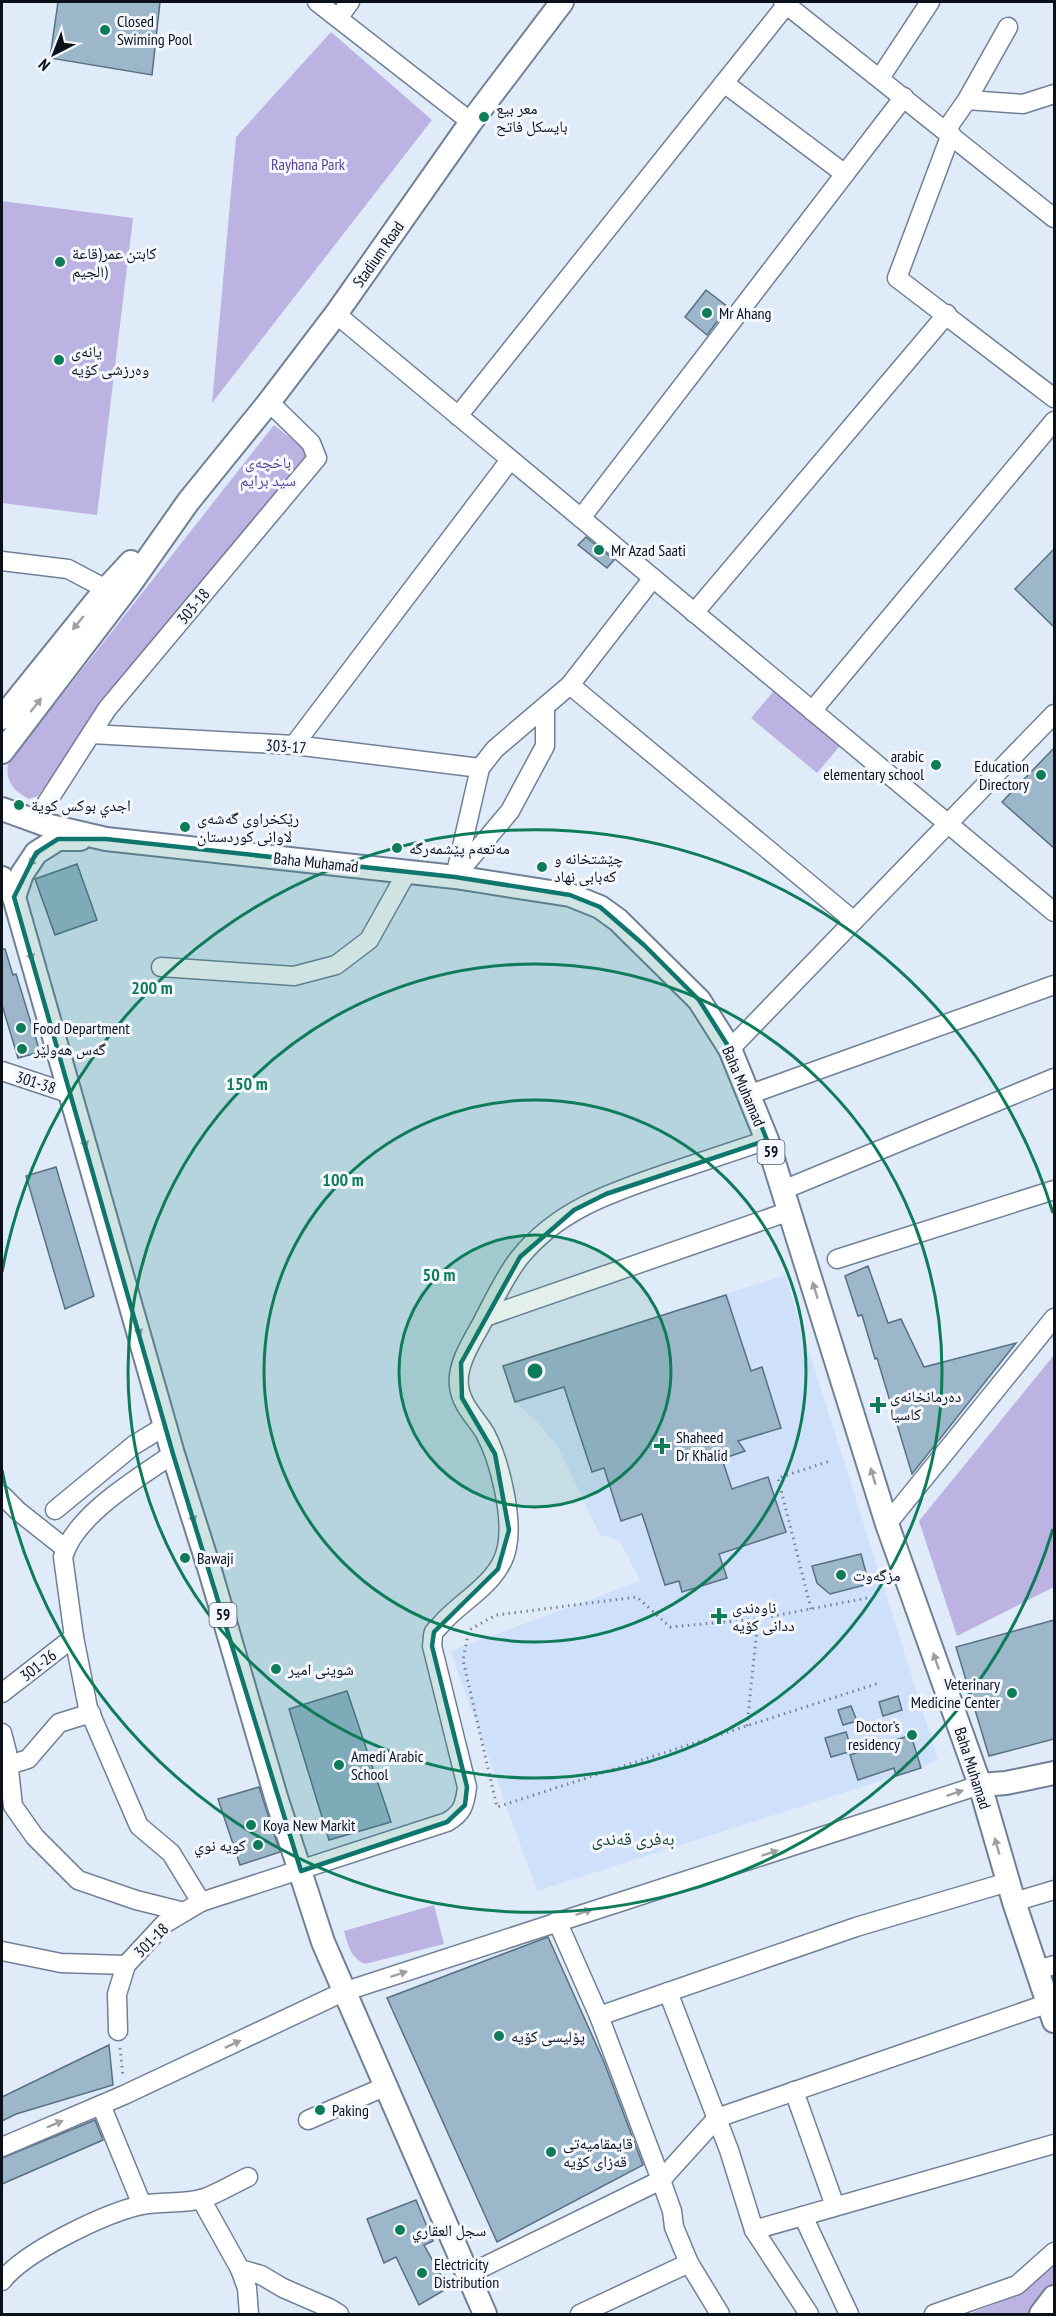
<svg xmlns="http://www.w3.org/2000/svg" width="1056" height="2316" font-family="'PT Sans Narrow','Noto Naskh Arabic',sans-serif">
  <style>
    .built { fill: #cfe1fa }
    .green { fill: #bcb3e2 }
    .building { fill: #9cb7ca; stroke: #587182; stroke-width: 1.5 }
    .lines { fill: none; stroke-linecap: round; stroke-linejoin: round }
    .minor-casing { stroke: #708097; stroke-width: 21 }
    .major-casing { stroke: #708097; stroke-width: 26 }
    .path { stroke: #7a828f; stroke-width: 3; stroke-dasharray: 1.5 4.5; stroke-linecap: butt }
    .minor { stroke: #fff; stroke-width: 18 }
    .major { stroke: #fff; stroke-width: 22 }
    .oneway { fill: #9da0a3 }
    .marked { fill: #0f766e; fill-opacity: 0.2; stroke: #0f766e; stroke-width: 4.5; stroke-linejoin: round }
    .ring { fill: none; stroke: #0e7c58; stroke-width: 3 }
    .poi-dot { fill: #0e7c58; stroke: #f4f7fd; stroke-width: 2 }
    .labels { text-anchor: middle; stroke-width: 6; stroke-linejoin: round; paint-order: stroke }
    .shield { fill: #f4f7fd; stroke: #51565e; stroke-width: 1.5 }
    .shield-label { font-size: 15px; font-weight: bold; fill: #0b111a }
    .poi-label { font-size: 16px; fill: #0b111a; stroke: #f4f7fd; text-anchor: start }
    .park-label { font-size: 16px; fill: #5b4395; stroke: #f4f7fd }
    .street-label { font-size: 16px; fill: #0b111a; stroke: #f4f7fd }
    .neighbourhood-label { font-size: 18px; fill: #164432; stroke: #f4f7fd }
    .centre { fill: #0e7c58; stroke: #f4f7fd; stroke-width: 3 }
    .ring-label { font-size: 18px; text-anchor: middle; font-weight: bold; fill: #0e7c58; stroke: #f4f7fd; stroke-width: 6; stroke-linejoin: round; paint-order: stroke }
  </style>
  <rect width="100%" height="100%" fill="#e0ebfa"/>
  <!-- built -->
  <polygon class="built" points="785,1275 938,1759 921,1768 537,1891 450,1651 640,1581 619,1540 600,1535 558,1447 538,1423 515,1402 503,1366"/>
  <!-- green -->
  <g class="green">
    <polygon points="331,32 432,120 212,403 236,137"/>
    <polygon points="2,201 133,218 97,515 2,503"/>
    <path d="M274 425 312 455 83 732 38 796 29 799C14 791 5 782 8 764Z"/>
    <polygon points="777,687 845,740 817,773 751,718"/>
    <polygon points="1054,1355 1054,1587 957,1636 919,1521"/>
    <path d="M434 1905 444 1944 365 1964C350 1957 348 1945 344 1931Z"/>
    <polygon points="1054,2264 1054,2289 1034,2314 969,2314 1023,2293"/>
  </g>
  <!-- building -->
  <g class="building">
    <polygon points="58,2 160,2 152,75 50,58"/>
    <polygon points="706,290 728,307 707,335 685,317"/>
    <polygon points="586,537 614,560 607,568 578,545"/>
    <polygon points="1054,549 1054,627 1015,589"/>
    <polygon points="1054,748 1054,848 1002,802"/>
    <polygon points="77,864 97,920 55,935 35,879"/>
    <polygon points="2,949 5,949 13,975 16,974 40,1052 18,1058 2,1005"/>
    <polygon points="56,1167 94,1296 65,1309 26,1176"/>
    <polygon points="868,1266 888,1323 901,1319 924,1367 1016,1343 912,1474 877,1358 875,1359 862,1315 858,1316 845,1276"/>
    <polygon points="726,1295 751,1371 762,1367 781,1428 738,1441 745,1451 722,1459 732,1489 768,1477 786,1532 719,1554 727,1578 682,1592 679,1581 665,1585 642,1514 621,1521 604,1468 592,1472 564,1387 515,1402 503,1366"/>
    <polygon points="861,1554 869,1584 830,1594 817,1583 812,1566"/>
    <polygon points="1054,1620 1054,1739 989,1756 956,1647"/>
    <polygon points="347,1691 391,1822 329,1840 289,1709"/>
    <polygon points="898,1696 902,1710 883,1716 879,1702"/>
    <polygon points="851,1706 857,1721 843,1725 838,1710"/>
    <polygon points="846,1732 852,1751 831,1757 825,1738"/>
    <polygon points="911,1735 921,1768 896,1776 894,1768 858,1780 850,1755"/>
    <polygon points="259,1787 280,1852 240,1865 218,1799"/>
    <polygon points="548,1937 604,2062 643,2165 497,2242 387,1998"/>
    <polygon points="109,2045 113,2085 16,2114 2,2121 2,2097"/>
    <polygon points="95,2120 103,2140 2,2184 2,2158"/>
    <polygon points="416,2200 433,2241 424,2245 448,2288 419,2305 396,2257 384,2263 367,2219"/>
  </g>
  <g class="lines">
    <!-- minor casing -->
    <g class="minor-casing">
      <g id="minor">
        <polyline points="317,2 471,122"/>
        <polyline points="783,2 1054,218"/>
        <polyline points="338,18 350,2"/>
        <polyline points="880,78 930,2"/>
        <polyline points="724,83 845,174"/>
        <polyline points="967,100 1023,104 1054,94"/>
        <polyline points="946,130 967,100 1008,27"/>
        <polyline points="951,134 897,278 1054,398"/>
        <polyline points="336,314 1054,912"/>
        <polyline points="458,416 787,4"/>
        <polyline points="581,518 904,97"/>
        <polyline points="2,561 68,569 106,589"/>
        <polyline points="694,613 947,314"/>
        <polyline points="570,685 854,921"/>
        <polyline points="812,711 1054,421"/>
        <polyline points="91,734 294,745 480,768"/>
        <polyline points="294,745 510,460"/>
        <polyline points="35,821 107,709 317,458 311,443 269,402"/>
        <polyline points="458,873 510,811 545,746 545,709"/>
        <polyline points="455,877 480,768 495,749 570,685 653,578"/>
        <polyline points="161,967 294,976 336,965 369,940 407,872"/>
        <polyline points="730,1049 1054,714"/>
        <polyline points="2,1071 71,1094"/>
        <polyline points="748,1095 1054,985"/>
        <polyline points="783,1190 1054,1078"/>
        <polyline points="837,1259 1054,1190"/>
        <polyline points="485,1317 790,1211"/>
        <path d="M173 1454C138 1478 75 1515 63 1557L74 1637 88 1708 139 1826 171 1853 201 1902"/>
        <polyline points="2,1495 18,1511 66,1549"/>
        <polyline points="55,1510 134,1445 165,1426"/>
        <polyline points="887,1524 1054,1318"/>
        <polyline points="2,1693 74,1637"/>
        <polyline points="2,1733 7,1752 13,1806 35,1837 78,1880 136,1900 184,1912"/>
        <polyline points="9,1765 28,1759 59,1723 91,1713"/>
        <polyline points="1014,1902 1054,1890"/>
        <polyline points="557,1921 599,2016 661,2180 672,2211 674,2227 689,2263 720,2314"/>
        <polyline points="2,1951 61,1963 126,1965"/>
        <polyline points="1038,1970 1054,1965"/>
        <polyline points="668,1992 729,2150 754,2230 809,2314"/>
        <polyline points="599,2016 856,1927 1008,1882"/>
        <path d="M118 2031 117 1994 126 1965 164 1924 201 1902 447 1822C463 1813 465 1804 467 1787L432 1646C433 1642 432 1636 434 1632 436 1629 441 1625 443 1622 464 1599 501 1581 507 1547 513 1517 500 1461 485 1433 476 1418 461 1405 459 1386 456 1363 474 1339 484 1319 495 1298 505 1276 520 1257 559 1209 613 1192 668 1173 701 1162 734 1151 767 1140"/>
        <polyline points="794,2091 835,2206"/>
        <polyline points="101,2105 142,2205"/>
        <polyline points="308,2120 384,2087"/>
        <polyline points="2,2147 124,2095 343,1992 980,1785"/>
        <polyline points="201,2199 240,2269 261,2275 283,2288 329,2308 339,2314"/>
        <polyline points="803,2216 849,2314"/>
        <polyline points="754,2230 1054,2144"/>
        <polyline points="240,2269 247,2288 249,2314"/>
        <polyline points="469,2274 661,2180 717,2118 1049,2003"/>
        <path d="M2 2281C24 2252 105 2213 142 2205 161 2201 183 2204 202 2199 217 2194 233 2184 248 2177"/>
        <polyline points="580,2314 689,2263"/>
        <polyline points="934,2314 1017,2285 1054,2252"/>
      </g>
    </g>
    <!-- major casing -->
    <g class="major-casing">
      <g id="major">
        <polyline points="2,718 106,589 131,562"/>
        <polyline points="2,752 131,583 188,502 269,402 336,314 471,122 562,2"/>
        <polyline points="2,809 46,825 106,839 455,877 570,895 600,907 618,920 699,1000 730,1049 767,1140 887,1524 980,1785 1014,1902 1054,2021"/>
        <polyline points="2,878 14,897 173,1454 211,1574 276,1797 323,1942 485,2314"/>
        <polyline points="14,897 22,874 36,853 58,839 80,839"/>
        <polyline points="980,1785 1006,1783 1054,1773"/>
        <polyline points="1041,2314 1054,2297"/>
      </g>
    </g>
    <!-- path -->
    <g class="path">
      <polyline points="867,1598 758,1619 670,1627 637,1597 496,1615 469,1630 463,1660 497,1807 879,1683"/>
      <polyline points="811,1609 778,1478 830,1461"/>
      <polyline points="747,1726 758,1619"/>
      <polyline points="120,2048 123,2077"/>
    </g>
    <!-- minor -->
    <use href="#minor" class="minor"/>
    <!-- major -->
    <use href="#major" class="major"/>
  </g>
  <!-- one-way arrows -->
  <defs><path id="oneway-solid" d="M-6-.8H1V-3.2L6.5 0L1 3.2V.8H-6Z" transform="scale(1.5)"/></defs>
  <g class="oneway">
    <use href="#oneway-solid" transform="translate(78 623) rotate(129)"/>
    <use href="#oneway-solid" transform="translate(36 705) rotate(-52)"/>
    <use href="#oneway-solid" transform="translate(34 859) rotate(130)"/>
    <use href="#oneway-solid" transform="translate(30 953) rotate(74)"/>
    <use href="#oneway-solid" transform="translate(84 1140) rotate(74)"/>
    <use href="#oneway-solid" transform="translate(815 1290) rotate(-107)"/>
    <use href="#oneway-solid" transform="translate(138 1328) rotate(75)"/>
    <use href="#oneway-solid" transform="translate(873 1476) rotate(-107)"/>
    <use href="#oneway-solid" transform="translate(192 1515) rotate(72)"/>
    <use href="#oneway-solid" transform="translate(936 1661) rotate(-109)"/>
    <use href="#oneway-solid" transform="translate(955 1793) rotate(-18)"/>
    <use href="#oneway-solid" transform="translate(997 1846) rotate(-106)"/>
    <use href="#oneway-solid" transform="translate(770 1853) rotate(-18)"/>
    <use href="#oneway-solid" transform="translate(584 1912) rotate(-18)"/>
    <use href="#oneway-solid" transform="translate(399 1974) rotate(-18)"/>
    <use href="#oneway-solid" transform="translate(233 2044) rotate(-25)"/>
    <use href="#oneway-solid" transform="translate(55 2124) rotate(-23)"/>
  </g>
  <!-- marked area -->
  <path class="marked" d="M58 839H106L455 877 570 895 600 907 644 945 699 1000 730 1049 767 1140 606 1194 574 1210 520 1257 461 1363 462 1398 495 1454 509 1530 498 1569 434 1632 432 1646 467 1787 465 1805 447 1822 301 1871 173 1454 14 897 36 853Z"/>
  <!-- distance rings -->
  <circle cx="535" cy="1371" r="136" fill="#0e7c58" fill-opacity=".12"/>
  <g class="ring">
    <circle cx="535" cy="1371" r="136"/>
    <circle cx="535" cy="1371" r="271"/>
    <circle cx="535" cy="1371" r="407"/>
    <path d="M1053 1529A542 542 0 0 1 2 1470M2 1272A542 542 0 0 1 1053 1213"/>
  </g>
  <!-- markers -->
  <g class="poi-dot">
    <circle cx="105" cy="30" r="6"/>
    <circle cx="484" cy="117" r="6"/>
    <circle cx="60" cy="262" r="6"/>
    <circle cx="707" cy="313" r="6"/>
    <circle cx="59" cy="360" r="6"/>
    <circle cx="599" cy="550" r="6"/>
    <circle cx="936" cy="765" r="6"/>
    <circle cx="1041" cy="775" r="6"/>
    <circle cx="19" cy="805" r="6"/>
    <circle cx="185" cy="827" r="6"/>
    <circle cx="397" cy="848" r="6"/>
    <circle cx="542" cy="867" r="6"/>
    <circle cx="21" cy="1028" r="6"/>
    <circle cx="22" cy="1049" r="6"/>
    <path d="M875 1396h6v6h6v6h-6v6h-6v-6h-6v-6h6z"/>
    <path d="M659 1437h6v6h6v6h-6v6h-6v-6h-6v-6h6z"/>
    <circle cx="185" cy="1558" r="6"/>
    <circle cx="841" cy="1575" r="6"/>
    <path d="M716 1607h6v6h6v6h-6v6h-6v-6h-6v-6h6z"/>
    <circle cx="276" cy="1669" r="6"/>
    <circle cx="1012" cy="1693" r="6"/>
    <circle cx="912" cy="1735" r="6"/>
    <circle cx="339" cy="1765" r="6"/>
    <circle cx="251" cy="1825" r="6"/>
    <circle cx="258" cy="1845" r="6"/>
    <circle cx="499" cy="2036" r="6"/>
    <circle cx="320" cy="2110" r="6"/>
    <circle cx="551" cy="2152" r="6"/>
    <circle cx="400" cy="2230" r="6"/>
    <circle cx="422" cy="2273" r="6"/>
  </g>
  <g class="labels">
    <!-- shield labels -->
    <g class="shield">
      <rect x="757.5" y="1140" width="27" height="24" rx="4.5"/>
      <rect x="209.5" y="1603" width="27" height="24" rx="4.5"/>
    </g>
    <g class="shield-label">
      <text x="771" y="1157">59</text>
      <text x="223" y="1620">59</text>
    </g>
    <!-- poi labels -->
    <g class="poi-label">
      <text x="117" y="27">Closed<tspan x="117" dy="18">Swiming Pool</tspan></text>
      <text x="496" y="114">معر بيع<tspan x="496" dy="18">بايسكل فاتح</tspan></text>
      <text x="72" y="259">كابتن عمر(قاعة<tspan x="72" dy="18">الجيم)</tspan></text>
      <text x="719" y="319">Mr Ahang</text>
      <text x="71" y="357">یانه‌ی<tspan x="71" dy="18">وه‌رزشی كۆیه‌</tspan></text>
      <text x="611" y="556">Mr Azad Saati</text>
      <text x="924" y="762" text-anchor="end">arabic<tspan x="924" dy="18">elementary school</tspan></text>
      <text x="1029" y="772" text-anchor="end">Education<tspan x="1029" dy="18">Directory</tspan></text>
      <text x="31" y="811">اجدي بوكس كوية</text>
      <text x="197" y="824">رێكخراوی گه‌شه‌ی<tspan x="197" dy="18">لاوانی كوردستان</tspan></text>
      <text x="409" y="854">مەتعەم پێشمەرگە</text>
      <text x="554" y="864">چێشتخانە و<tspan x="554" dy="18">کەبابی نھاد</tspan></text>
      <text x="33" y="1034">Food Department</text>
      <text x="34" y="1055">گەس هەولێر</text>
      <text x="890" y="1402">دەرمانخانەی<tspan x="890" dy="18">کاسیا</tspan></text>
      <text x="676" y="1443">Shaheed<tspan x="676" dy="18">Dr Khalid</tspan></text>
      <text x="197" y="1564">Bawaji</text>
      <text x="853" y="1581">مزگه‌وت</text>
      <text x="732" y="1613">ناوەندی<tspan x="732" dy="18">ددانی کۆیە</tspan></text>
      <text x="288" y="1675">شوينى امير</text>
      <text x="1000" y="1690" text-anchor="end">Veterinary<tspan x="1000" dy="18">Medicine Center</tspan></text>
      <text x="900" y="1732" text-anchor="end">Doctor's<tspan x="900" dy="18">residency</tspan></text>
      <text x="351" y="1762">Amedi Arabic<tspan x="351" dy="18">School</tspan></text>
      <text x="263" y="1831">Koya New Markit</text>
      <text x="246" y="1851" text-anchor="end">كويه نوي</text>
      <text x="511" y="2042">پۆلیسی كۆیه‌</text>
      <text x="332" y="2116">Paking</text>
      <text x="563" y="2149">قایمقامیه‌تی<tspan x="563" dy="18">قه‌زای كۆیه‌</tspan></text>
      <text x="412" y="2236">سجل العقاري</text>
      <text x="434" y="2270">Electricity<tspan x="434" dy="18">Distribution</tspan></text>
    </g>
    <!-- park labels -->
    <g class="park-label">
      <text x="308" y="170">Rayhana Park</text>
      <text x="268" y="468">باخچه‌ی<tspan x="268" dy="18">سید برایم</tspan></text>
    </g>
    <!-- street labels -->
    <g class="street-label">
      <text transform="translate(378 254) rotate(-55)" y="6">Stadium Road</text>
      <text transform="translate(193 606) rotate(-50)" y="6">303-18</text>
      <text transform="translate(286 746) rotate(4)" y="6">303-17</text>
      <text transform="translate(316 862) rotate(6)" y="6">Baha Muhamad</text>
      <text transform="translate(36 1082) rotate(18)" y="6">301-38</text>
      <text transform="translate(744 1086) rotate(67)" y="6">Baha Muhamad</text>
      <text transform="translate(38 1665) rotate(-38)" y="6">301-26</text>
      <text transform="translate(973 1768) rotate(72)" y="6">Baha Muhamad</text>
      <text transform="translate(151 1940) rotate(-45)" y="6">301-18</text>
    </g>
    <!-- neighbourhood labels -->
    <g class="neighbourhood-label">
      <text x="633" y="1845">بەفری قەندی</text>
    </g>
  </g>
  <circle cx="535" cy="1371" r="9" class="centre"/>
  <g class="ring-label">
    <text x="152" y="994">200 m</text>
    <text x="247" y="1090">150 m</text>
    <text x="343" y="1186">100 m</text>
    <text x="439" y="1281">50 m</text>
  </g>
  <!-- border -->
  <rect width="1056" height="2316" fill="none" stroke="#0b111a" stroke-width="6"/>
  <!-- north arrow -->
  <g transform="translate(54 54) rotate(222)" stroke="#f4f7fd" stroke-width="4.5" paint-order="stroke">
  <path d="M0-4.5L10 22L0 15L-10 22Z" fill="#0b111a"/>
  <text y="-9" font-size="16" font-weight="bold" text-anchor="middle" fill="#0b111a">N</text>
  </g>
</svg>
